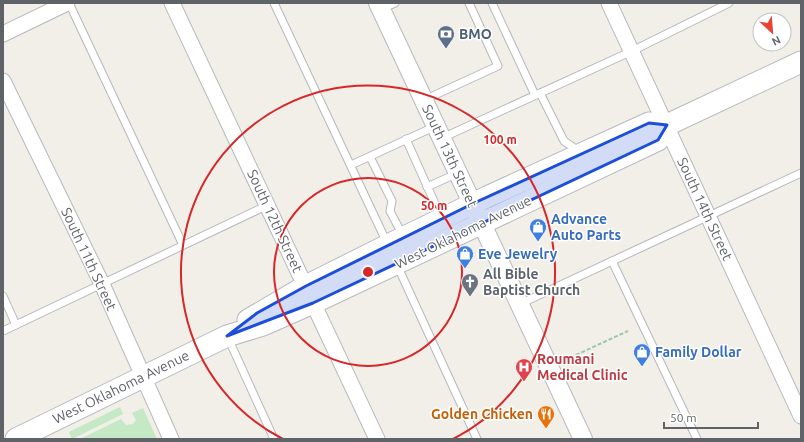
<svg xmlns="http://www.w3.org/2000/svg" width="804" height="442" font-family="Ubuntu,sans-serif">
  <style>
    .green { fill: #c5e8c5 }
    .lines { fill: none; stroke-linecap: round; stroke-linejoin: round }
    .service-casing { stroke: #b5b8bc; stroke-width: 9 }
    .minor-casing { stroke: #b5b8bc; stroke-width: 17 }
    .tertiary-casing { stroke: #b5b8bc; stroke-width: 20 }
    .secondary-casing { stroke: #b6babf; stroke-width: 23 }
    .path { stroke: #9cc7a9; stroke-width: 2; stroke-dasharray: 4 2; stroke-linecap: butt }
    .service { stroke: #fff; stroke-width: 7 }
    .minor { stroke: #fff; stroke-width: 15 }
    .tertiary { stroke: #fff; stroke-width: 18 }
    .secondary { stroke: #fff; stroke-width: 21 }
    .marked { fill: #1d4ed8; fill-opacity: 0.2; stroke: #1d4ed8; stroke-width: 3; stroke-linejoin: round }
    .ring { fill: none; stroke: #d62828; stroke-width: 2 }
    .labels { text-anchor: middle; stroke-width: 3; stroke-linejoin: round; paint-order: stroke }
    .service-label { font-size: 14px; font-weight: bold; fill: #4e5e75; stroke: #fff; text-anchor: start }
    .street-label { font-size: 14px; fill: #5f6368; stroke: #fff }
    .shop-label { font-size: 14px; font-weight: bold; fill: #366cbe; stroke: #fff; text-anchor: start }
    .worship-label { font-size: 14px; font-weight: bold; fill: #5b616d; stroke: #fff; text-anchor: start }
    .health-label { font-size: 14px; font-weight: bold; fill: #be3a42; stroke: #fff; text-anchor: start }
    .food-label { font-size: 14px; font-weight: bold; fill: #c56008; stroke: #fff; text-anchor: end }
    .centre { fill: #d62828; stroke: #fff; stroke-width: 2 }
    .ring-label { font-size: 12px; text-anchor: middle; font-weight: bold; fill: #d62828; stroke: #fff; stroke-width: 3; stroke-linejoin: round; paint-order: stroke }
  </style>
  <rect width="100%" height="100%" fill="#f1efe8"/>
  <!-- green -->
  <g class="green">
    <polygon points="120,407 123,414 72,439 69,432"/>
    <polygon points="143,408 157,439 80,439 121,419 126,425 133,424 136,420 132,413"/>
  </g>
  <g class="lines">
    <!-- service casing -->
    <g class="service-casing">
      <g id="service">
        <polyline points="69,3 183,245"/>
        <polyline points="274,3 387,243"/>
        <polyline points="492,3 535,95"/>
        <polyline points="381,9 395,3"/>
        <polyline points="540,93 564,141 580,152"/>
        <polyline points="424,100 498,66 469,3"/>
        <polyline points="442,138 632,51 729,3"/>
        <polyline points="406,139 441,217"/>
        <polyline points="370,157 392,201 390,211 403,236"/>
        <polyline points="351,165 436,126"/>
        <polyline points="427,187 458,173"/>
        <polyline points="612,261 697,439"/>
        <polyline points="397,265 477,439"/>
        <polyline points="3,296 16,325"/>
        <polyline points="520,304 801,173"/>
        <polyline points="3,331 268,205"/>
        <polyline points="228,338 274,439"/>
      </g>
    </g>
    <!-- minor casing -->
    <g class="minor-casing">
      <g id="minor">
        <polyline points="172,3 377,439"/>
        <polyline points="609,3 801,416"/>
        <polyline points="3,34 67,3"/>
        <polyline points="3,81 102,284 171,439"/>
      </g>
    </g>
    <!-- tertiary casing -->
    <g class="tertiary-casing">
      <polyline id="tertiary" points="378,3 583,439"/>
    </g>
    <!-- secondary casing -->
    <g class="secondary-casing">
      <g id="secondary">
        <polyline points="248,320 306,286 388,245 487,197 649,123 667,125"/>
        <polyline points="16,439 227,336 263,325 313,303 658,140 667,125 801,62"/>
      </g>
    </g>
    <!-- path -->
    <polyline class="path" points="565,360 628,331"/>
    <!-- service -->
    <use href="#service" class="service"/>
    <!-- minor -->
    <use href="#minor" class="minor"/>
    <!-- tertiary -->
    <use href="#tertiary" class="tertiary"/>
    <!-- secondary -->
    <use href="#secondary" class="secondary"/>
  </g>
  <!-- marked area -->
  <path class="marked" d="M649 123 667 125 658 140 313 303 227 336 257 313 306 286 472 204Z"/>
  <!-- distance rings -->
  <g class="ring">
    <circle cx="368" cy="272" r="94"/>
    <path d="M283 439A187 187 0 1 1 453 439"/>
  </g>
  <!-- icons -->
  <defs>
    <g id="bank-pin" transform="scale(0.9)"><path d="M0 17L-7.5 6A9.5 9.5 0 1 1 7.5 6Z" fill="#5c6f8a" stroke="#fff"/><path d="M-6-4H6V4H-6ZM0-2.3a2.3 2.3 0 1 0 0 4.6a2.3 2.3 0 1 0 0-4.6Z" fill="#fff"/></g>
    <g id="shop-pin" transform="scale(0.9)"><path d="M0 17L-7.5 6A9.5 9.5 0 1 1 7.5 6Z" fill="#3f7fe0" stroke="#fff"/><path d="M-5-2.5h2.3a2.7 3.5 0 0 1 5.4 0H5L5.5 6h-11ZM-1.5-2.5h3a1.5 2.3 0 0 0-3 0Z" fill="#fff"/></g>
    <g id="church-pin" transform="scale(0.9)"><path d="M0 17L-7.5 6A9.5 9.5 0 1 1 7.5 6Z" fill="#6b7280" stroke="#fff"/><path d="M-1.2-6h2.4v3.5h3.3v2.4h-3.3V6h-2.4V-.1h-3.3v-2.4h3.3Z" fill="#fff"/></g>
    <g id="hospital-pin" transform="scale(0.9)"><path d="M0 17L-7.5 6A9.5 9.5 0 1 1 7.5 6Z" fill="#e0444e" stroke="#fff"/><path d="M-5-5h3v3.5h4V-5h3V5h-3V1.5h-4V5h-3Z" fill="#fff"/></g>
    <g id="restaurant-pin" transform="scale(0.9)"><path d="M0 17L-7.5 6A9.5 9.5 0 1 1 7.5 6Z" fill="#e8710a" stroke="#fff"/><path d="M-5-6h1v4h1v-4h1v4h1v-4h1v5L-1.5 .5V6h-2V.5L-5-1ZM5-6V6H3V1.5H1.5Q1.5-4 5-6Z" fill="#fff"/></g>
  </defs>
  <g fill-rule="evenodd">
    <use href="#bank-pin" x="446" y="34"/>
    <use href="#shop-pin" x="538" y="227"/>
    <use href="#shop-pin" x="465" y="254"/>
    <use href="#church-pin" x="470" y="282"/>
    <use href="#shop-pin" x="642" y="352"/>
    <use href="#hospital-pin" x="524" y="367"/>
    <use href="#restaurant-pin" x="546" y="414"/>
  </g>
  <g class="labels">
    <!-- service labels -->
    <g class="service-label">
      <text x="459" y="39">BMO</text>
    </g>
    <!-- street labels -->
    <g class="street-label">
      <text transform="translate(450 156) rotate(65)" y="5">South 13th Street</text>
      <text transform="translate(705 209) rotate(65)" y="5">South 14th Street</text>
      <text transform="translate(275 221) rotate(65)" y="5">South 12th Street</text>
      <text transform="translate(463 232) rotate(-26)" y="5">West Oklahoma Avenue</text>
      <text transform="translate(89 259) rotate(65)" y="5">South 11th Street</text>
      <text transform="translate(121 387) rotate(-26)" y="5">West Oklahoma Avenue</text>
    </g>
    <!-- shop labels -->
    <g class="shop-label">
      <text x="551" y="224">Advance<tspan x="551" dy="16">Auto Parts</tspan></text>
      <text x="478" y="259">Eve Jewelry</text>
      <text x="655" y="357">Family Dollar</text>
    </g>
    <!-- worship labels -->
    <g class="worship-label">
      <text x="483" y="279">All Bible<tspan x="483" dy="16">Baptist Church</tspan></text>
    </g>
    <!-- health labels -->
    <g class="health-label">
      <text x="537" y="364">Roumani<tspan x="537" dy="16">Medical Clinic</tspan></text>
    </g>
    <!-- food labels -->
    <g class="food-label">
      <text x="533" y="419">Golden Chicken</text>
    </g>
  </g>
  <circle cx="368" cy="272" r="6" class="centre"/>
  <g class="ring-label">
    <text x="500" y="144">100 m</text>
    <text x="434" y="210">50 m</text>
  </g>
  <!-- border -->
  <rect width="804" height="442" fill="none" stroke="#5f6368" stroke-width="8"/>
  <!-- north arrow -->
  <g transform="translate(772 32) rotate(154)"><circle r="19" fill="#ffffff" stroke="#bfc1c3"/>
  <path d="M0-3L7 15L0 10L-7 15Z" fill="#ea4335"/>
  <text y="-6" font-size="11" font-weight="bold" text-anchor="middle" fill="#5f6368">N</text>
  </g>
  <!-- scale -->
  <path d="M664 422v6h94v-6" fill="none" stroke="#5f6368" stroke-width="2"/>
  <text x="670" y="422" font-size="12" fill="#5f6368" stroke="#ffffff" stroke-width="3" paint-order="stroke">50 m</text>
</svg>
